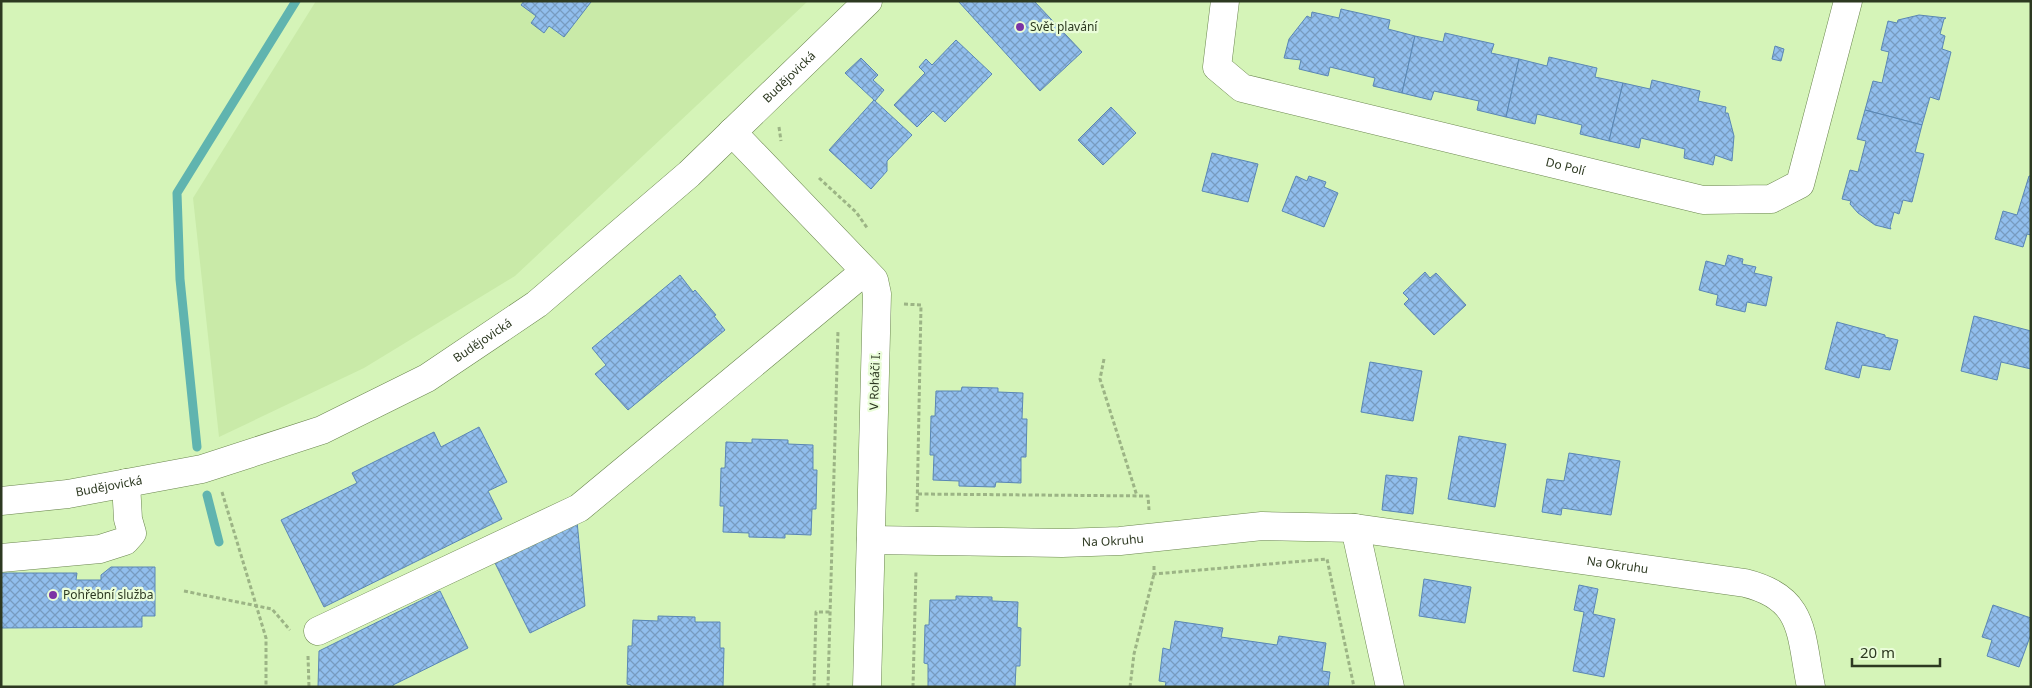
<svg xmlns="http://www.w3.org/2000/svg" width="2032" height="688" font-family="'Noto Sans',sans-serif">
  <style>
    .built { fill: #c9eaa8 }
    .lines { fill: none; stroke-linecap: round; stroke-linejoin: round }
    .stream { stroke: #60b4af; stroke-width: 9 }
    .building { fill: url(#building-cross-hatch); stroke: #5a87b4 }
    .minor-casing { stroke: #6b864f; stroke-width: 29 }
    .major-casing { stroke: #6b864f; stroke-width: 29 }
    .path { stroke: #9cb485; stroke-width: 3; stroke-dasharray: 4 2.5; stroke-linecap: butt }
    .minor { stroke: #fff; stroke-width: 28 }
    .major { stroke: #fff; stroke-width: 28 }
    .poi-dot { fill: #7b33a5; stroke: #eafdd9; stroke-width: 2 }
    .labels { text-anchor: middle; stroke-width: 4.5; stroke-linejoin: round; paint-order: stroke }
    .poi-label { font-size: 12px; fill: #2d3921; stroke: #eafdd9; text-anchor: start }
    .street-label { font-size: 12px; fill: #2d3921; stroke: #eafdd9 }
  </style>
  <defs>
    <pattern id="building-cross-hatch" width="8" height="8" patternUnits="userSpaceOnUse" patternTransform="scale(1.25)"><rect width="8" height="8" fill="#91beed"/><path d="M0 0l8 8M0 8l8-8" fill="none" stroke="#779bc0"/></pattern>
  </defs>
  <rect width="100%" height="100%" fill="#d5f4b8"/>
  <!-- built -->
  <polygon class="built" points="316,1 808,1 515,276 364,368 219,437 193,198"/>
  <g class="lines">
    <!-- stream -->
    <g class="stream">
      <polyline points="197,447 180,279 177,193 296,1"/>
      <polyline points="207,495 219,542"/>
    </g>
  </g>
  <!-- building -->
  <g class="building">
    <polygon points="524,1 590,1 591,2 564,37 549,26 544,33 531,23 536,16 521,5"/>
    <polygon points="958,1 1034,1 1082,52 1040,91"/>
    <polygon points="1341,9 1390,20 1388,29 1415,36 1402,93 1373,86 1375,78 1330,67 1328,76 1299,69 1301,60 1284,58 1289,39 1307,16 1311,18 1312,12 1339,18"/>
    <polygon points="1919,15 1946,18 1944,19 1940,34 1945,36 1942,49 1951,52 1939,100 1930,97 1922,125 1865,110 1873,81 1882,83 1889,52 1881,50 1888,21 1897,23 1898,20"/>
    <polygon points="1445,33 1494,44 1491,53 1519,59 1506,117 1477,110 1479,101 1434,91 1431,100 1402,93 1415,36 1443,42"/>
    <polygon points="956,40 992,74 945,122 933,111 917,127 894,105 925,73 919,67 926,59 932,65"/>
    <polygon points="1775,46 1784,49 1781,61 1772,59"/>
    <polygon points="1549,57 1597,68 1595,77 1623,83 1609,141 1580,134 1582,125 1537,114 1535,124 1506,117 1519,59 1547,66"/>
    <polygon points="861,58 878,75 873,80 884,90 875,101 845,73"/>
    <polygon points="1652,80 1700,91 1698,101 1726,107 1725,113 1728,113 1734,136 1732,161 1715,155 1713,165 1684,158 1685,149 1641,138 1639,148 1609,141 1623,83 1650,89"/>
    <polygon points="874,100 912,135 887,161 887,171 871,189 829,150"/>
    <polygon points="1111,107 1136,133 1103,165 1078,140"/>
    <polygon points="1865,110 1922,125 1915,152 1924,154 1912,202 1903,200 1899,214 1894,212 1890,227 1891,229 1875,225 1858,213 1850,204 1851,201 1842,199 1850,170 1858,172 1866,141 1857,139"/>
    <polygon points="1212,153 1258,164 1248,202 1202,191"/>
    <polygon points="1296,176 1307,181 1309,176 1326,182 1324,187 1338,193 1324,227 1282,211"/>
    <polygon points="2029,176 2031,176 2031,235 2027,234 2023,247 1995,239 2003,211 2017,215"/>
    <polygon points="1728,255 1743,259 1742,264 1756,267 1754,273 1772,277 1766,306 1747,302 1745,312 1716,305 1718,295 1699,290 1706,261 1725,266"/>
    <polygon points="1425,272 1430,278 1436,273 1466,305 1434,335 1404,304 1409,299 1403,293"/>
    <polygon points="680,275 693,292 695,290 716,315 714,316 725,330 628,410 595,374 606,365 592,348"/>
    <polygon points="1974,316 2031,331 2031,369 2001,362 1997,380 1961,371"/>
    <polygon points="1837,322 1885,335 1885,337 1898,340 1890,370 1862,365 1859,378 1825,369"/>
    <polygon points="1370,362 1422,371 1413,421 1361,412"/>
    <polygon points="962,387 998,388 998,392 1023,393 1022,419 1027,419 1026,457 1021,457 1021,483 996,482 995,487 959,486 959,481 933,480 934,455 930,455 931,416 935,416 936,391 961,391"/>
    <polygon points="479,427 507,482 488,491 502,519 324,607 281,520 357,483 352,473 434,432 441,447"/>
    <polygon points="1459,436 1506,444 1495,507 1448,499"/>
    <polygon points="752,439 788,440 788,444 813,445 813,470 817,470 816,509 812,509 811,535 785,534 785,538 749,537 749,533 723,532 724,506 720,506 721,468 725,468 726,442 752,443"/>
    <polygon points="1569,453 1620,461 1611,515 1562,508 1561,515 1542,512 1547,479 1564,481"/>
    <polygon points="1386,475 1417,478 1413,514 1382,510"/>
    <polygon points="577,521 585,606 530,633 494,561"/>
    <polygon points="111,567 155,567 155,616 142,616 142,627 1,628 1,573 77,573 76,580 101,580 101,575"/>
    <polygon points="1424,579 1471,587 1465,623 1419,616"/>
    <polygon points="1579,585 1598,589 1593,614 1615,619 1604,677 1573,671 1584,612 1574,610"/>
    <polygon points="440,591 468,648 393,685 393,687 318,687 319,651"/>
    <polygon points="956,596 992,597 992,601 1018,602 1017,627 1021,628 1020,666 1016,666 1015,687 928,687 928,664 924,663 925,625 929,625 930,600 956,600"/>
    <polygon points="1993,605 2031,618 2031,634 2019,667 1987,656 1992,640 1982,637"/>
    <polygon points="658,616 695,617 695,622 720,622 720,648 724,648 723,687 631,687 631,685 627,684 628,646 632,646 633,620 658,621"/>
    <polygon points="1175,621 1223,628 1221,637 1277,645 1279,636 1326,643 1322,671 1330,672 1328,687 1165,687 1166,682 1159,681 1163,648 1170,650"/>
  </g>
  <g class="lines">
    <!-- minor casing -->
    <g class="minor-casing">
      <g id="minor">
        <path id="s1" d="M1225 1 1217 67 1242 88 1703 200 1771 199 1800 184 1848 1"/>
        <polyline points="732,132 874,280 877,294 867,687"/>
        <polyline points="1355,528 1390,687"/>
        <path id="s2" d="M871 540 1062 543 1120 541 1262 526 1355 528 1745 583C1806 598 1800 634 1811 687"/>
        <polyline points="1,558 100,549 125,541 132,533 128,519 126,483"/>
        <polyline points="318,631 579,508 865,271"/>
      </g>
    </g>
    <!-- major casing -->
    <g class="major-casing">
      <g id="major">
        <path id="s3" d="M1 501 68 494 202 469 322 430 427 378 537 304 689 174 868 1"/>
      </g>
    </g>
    <!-- path -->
    <g class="path">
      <polyline points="779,127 781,141"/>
      <polyline points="819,178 856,212 868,229"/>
      <polyline points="904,304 921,305 917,512"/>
      <polyline points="1104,359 1100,379 1137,496"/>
      <polyline points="222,492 266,638 266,687"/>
      <polyline points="918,494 1148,496 1149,510"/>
      <polyline points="1154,566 1154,574 1327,559 1354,687"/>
      <polyline points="184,591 272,609 290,630"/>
      <polyline points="308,656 309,687"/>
      <polyline points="814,687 816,612 830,612"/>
      <polyline points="828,687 838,330"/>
      <polyline points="913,687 916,570"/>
      <polyline points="1130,687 1134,654 1154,574"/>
    </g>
    <!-- minor -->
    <use href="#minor" class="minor"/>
    <!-- major -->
    <use href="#major" class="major"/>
  </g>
  <!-- markers -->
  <g class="poi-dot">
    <circle cx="1020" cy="27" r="5"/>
    <circle cx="53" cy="595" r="5"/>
  </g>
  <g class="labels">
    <!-- poi labels -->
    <g class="poi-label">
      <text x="1030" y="31">Svět plavání</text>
      <text x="63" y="599">Pohřební služba</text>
    </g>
    <!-- street labels -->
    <g class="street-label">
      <text dy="4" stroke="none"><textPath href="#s3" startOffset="919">Budějovická</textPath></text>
      <text dy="4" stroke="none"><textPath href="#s1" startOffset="432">Do Polí</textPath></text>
      <text dy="4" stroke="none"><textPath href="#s3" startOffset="514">Budějovická</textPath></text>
      <text transform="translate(875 381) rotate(-88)" y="4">V Roháči I.</text>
      <text dy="4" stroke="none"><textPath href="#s3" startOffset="109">Budějovická</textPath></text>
      <text dy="4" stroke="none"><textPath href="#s2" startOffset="242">Na Okruhu</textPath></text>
      <text dy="4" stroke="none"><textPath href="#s2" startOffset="750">Na Okruhu</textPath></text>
    </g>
  </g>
  <!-- border -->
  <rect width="2032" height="688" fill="none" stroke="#2d3921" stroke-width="5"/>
  <!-- scale -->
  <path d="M1852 658v8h88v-8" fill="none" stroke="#2d3921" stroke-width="2.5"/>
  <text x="1860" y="658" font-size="15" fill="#2d3921" stroke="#eafdd9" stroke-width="4" paint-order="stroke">20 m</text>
</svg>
